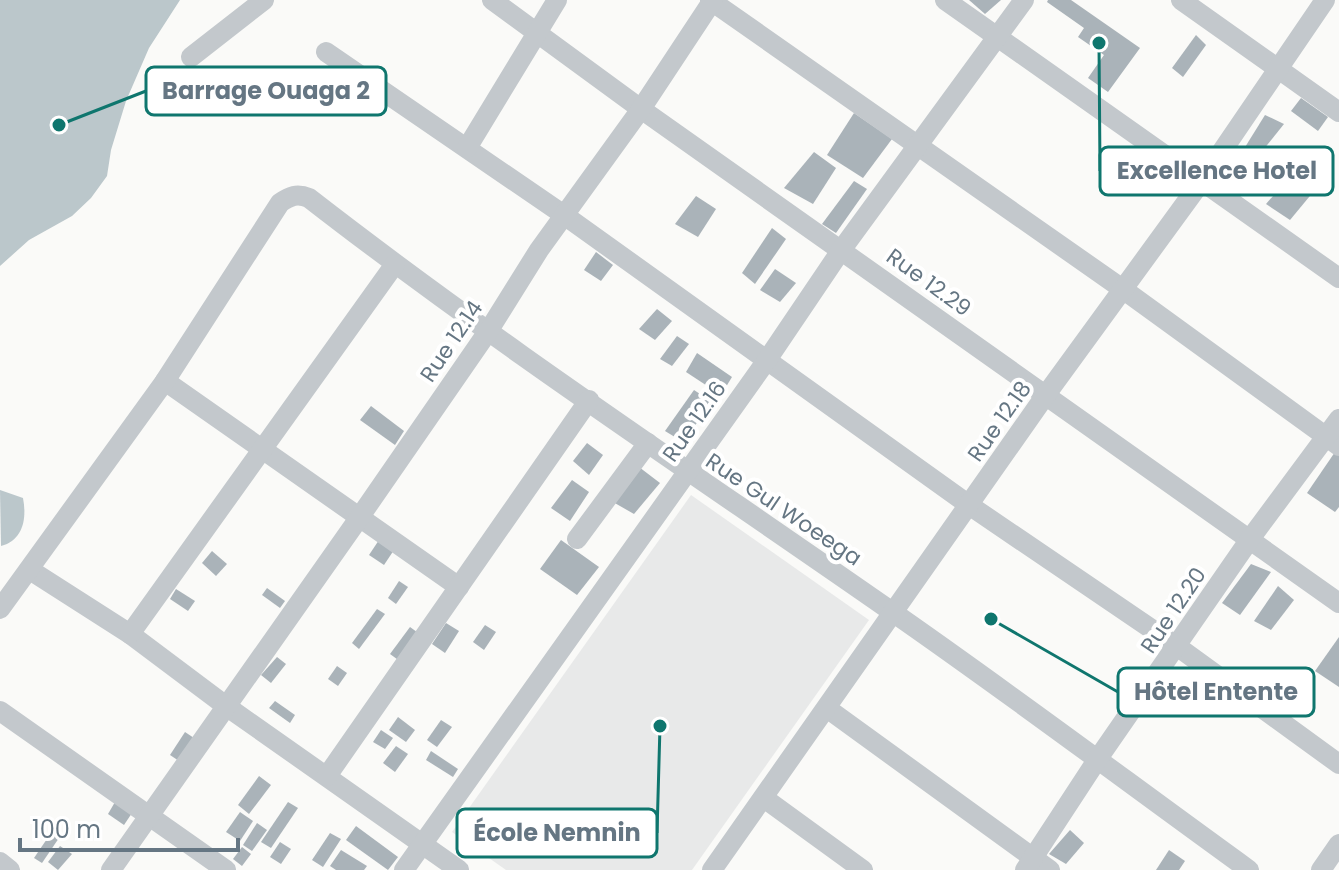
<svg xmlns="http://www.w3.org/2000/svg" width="1339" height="870" font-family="Poppins,sans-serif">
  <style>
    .built { fill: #e8e9e9 }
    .water { fill: #bbc7cb }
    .building { fill: #aab3b9 }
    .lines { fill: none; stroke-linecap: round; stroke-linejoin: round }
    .minor { stroke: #c3c8cc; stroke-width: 20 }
    .labels { text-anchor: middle; stroke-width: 8; stroke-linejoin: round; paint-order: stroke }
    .street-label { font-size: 22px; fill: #657683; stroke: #fff }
    .leader { fill: none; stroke: #0f766e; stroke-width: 3 }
    .callout-dot { fill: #0f766e; stroke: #fff; stroke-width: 3 }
    .callout { fill: #fff; stroke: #0f766e; stroke-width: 3 }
    .callout-label { font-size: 24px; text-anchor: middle; font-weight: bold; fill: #657683 }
  </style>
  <rect width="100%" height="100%" fill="#fafaf8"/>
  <!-- built -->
  <polygon class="built" points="691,495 869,620 692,870 506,870 452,832"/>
  <!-- water -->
  <g class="water">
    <polygon points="0,0 180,0 149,48 126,101 111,150 107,176 91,198 72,216 29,240 0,266"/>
    <path d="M0 490 23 498C27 519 23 540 1 546Z"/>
  </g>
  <!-- building -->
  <g class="building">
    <polygon points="969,0 1001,0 985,14"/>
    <polygon points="1048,0 1071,0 1140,48 1108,92 1088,78 1104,55 1078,37 1084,28 1047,2"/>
    <polygon points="1196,35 1206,45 1183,77 1172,68"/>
    <polygon points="1301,98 1328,117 1318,131 1291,111"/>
    <polygon points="854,113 892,139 863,178 827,155"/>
    <polygon points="1265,115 1284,124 1255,160 1242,152"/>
    <polygon points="814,152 836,168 813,204 784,188"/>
    <polygon points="1300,165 1319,185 1290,220 1266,204"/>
    <polygon points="854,181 867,189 836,233 822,224"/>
    <polygon points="696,196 716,209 698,237 675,224"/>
    <polygon points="772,228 786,239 755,284 742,273"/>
    <polygon points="596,252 613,265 601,281 584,270"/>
    <polygon points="775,269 796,283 780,302 760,290"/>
    <polygon points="657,309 672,321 655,340 639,329"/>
    <polygon points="677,336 689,344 672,366 660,359"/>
    <polygon points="697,353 732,377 721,395 686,372"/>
    <polygon points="694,390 712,402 683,442 665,431"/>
    <polygon points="371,406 404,431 395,445 360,420"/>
    <polygon points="587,443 603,455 589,475 573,461"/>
    <polygon points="1335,452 1339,455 1339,507 1335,512 1307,493"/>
    <polygon points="639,467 660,483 634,514 613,502"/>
    <polygon points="572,480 589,492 570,521 551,508"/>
    <polygon points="379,540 394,550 384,565 369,555"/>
    <polygon points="561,540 599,567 577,595 540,569"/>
    <polygon points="212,551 227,564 216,576 202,563"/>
    <polygon points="1251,564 1271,572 1240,615 1222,603"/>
    <polygon points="399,581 408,587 396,604 388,598"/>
    <polygon points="1278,586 1294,600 1271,630 1254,621"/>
    <polygon points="267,588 285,601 280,608 262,595"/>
    <polygon points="176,589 195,601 188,611 170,599"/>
    <polygon points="377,609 385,614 359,649 352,643"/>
    <polygon points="446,623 459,631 445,653 432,644"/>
    <polygon points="485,625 496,632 484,650 473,642"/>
    <polygon points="410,627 421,635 401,662 390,654"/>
    <polygon points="1339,637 1339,687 1315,671"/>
    <polygon points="277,657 286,664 271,683 261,675"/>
    <polygon points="337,666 347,673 338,686 328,679"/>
    <polygon points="275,701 295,715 290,723 269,708"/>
    <polygon points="398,717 415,730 406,742 389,730"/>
    <polygon points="441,720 452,727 437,747 427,740"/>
    <polygon points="381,730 393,738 385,749 373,742"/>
    <polygon points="185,732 197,740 182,763 170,755"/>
    <polygon points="396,746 408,754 395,772 383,763"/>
    <polygon points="431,751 458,769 453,777 426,760"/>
    <polygon points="259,776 271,785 249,814 238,805"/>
    <polygon points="115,802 132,813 124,825 108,814"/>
    <polygon points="288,802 298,808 271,848 261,842"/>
    <polygon points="240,812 253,821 240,841 226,832"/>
    <polygon points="257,823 267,830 252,851 243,845"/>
    <polygon points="356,826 398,857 388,870 346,840"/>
    <polygon points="53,830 61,835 42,863 34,858"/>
    <polygon points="1070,830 1084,843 1066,864 1049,854"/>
    <polygon points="330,833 341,839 323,867 312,860"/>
    <polygon points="280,842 291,849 281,864 270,857"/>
    <polygon points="60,846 72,854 58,870 48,862"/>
    <polygon points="242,847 251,854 242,866 233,859"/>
    <polygon points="341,850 367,866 364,870 336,870 330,866"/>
    <polygon points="1169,850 1185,861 1179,870 1156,870"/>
  </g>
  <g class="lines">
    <!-- minor -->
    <g class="minor">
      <polyline points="492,0 641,109 1339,603"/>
      <polyline points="710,0 1124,290 1339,446"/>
      <polyline points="945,0 1339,278"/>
      <polyline points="1181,0 1339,112"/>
      <polyline points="326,52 564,215 969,505 1178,647 1339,764"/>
      <polyline points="191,57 264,0"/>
      <polyline points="467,148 557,0"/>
      <polyline points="165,381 459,587"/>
      <polyline points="577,539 648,443"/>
      <polyline points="30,570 130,634 226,706 459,870"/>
      <path d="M0 609 165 381 280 203C290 196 297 193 309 198 497 344 696 475 891 611 1012 695 1130 784 1249 870"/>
      <polyline points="130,634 395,264"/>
      <polyline points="828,709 1050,870"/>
      <polyline points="0,711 226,870"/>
      <polyline points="327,776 589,400"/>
      <polyline points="764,798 863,870"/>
      <polyline points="0,862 10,870"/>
      <polyline points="111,870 359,518 489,330 539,250 641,109 713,0"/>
      <polyline points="404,870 767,360 842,249 1024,0"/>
      <polyline points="712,870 1045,396 1201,182 1325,0"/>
      <polyline points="1025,870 1097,760 1250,539 1339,419"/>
      <polyline points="1321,870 1339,844"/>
    </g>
  </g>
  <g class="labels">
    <!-- street labels -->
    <g class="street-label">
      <text transform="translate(929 282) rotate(36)" y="8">Rue 12.29</text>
      <text transform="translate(451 341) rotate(-56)" y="8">Rue 12.14</text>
      <text transform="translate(694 421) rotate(-55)" y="8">Rue 12.16</text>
      <text transform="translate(999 421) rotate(-55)" y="8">Rue 12.18</text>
      <text transform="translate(784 509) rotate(34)" y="8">Rue Gul Woeega</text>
      <text transform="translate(1173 610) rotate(-56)" y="8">Rue 12.20</text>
    </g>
  </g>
  <!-- callouts -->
  <path class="leader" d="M59 125L146 91M1099 43L1100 171M991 619L1118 692M660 726L657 833"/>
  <g class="callout-dot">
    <circle cx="59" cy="125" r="8"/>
    <circle cx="1099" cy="43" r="8"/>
    <circle cx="991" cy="619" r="8"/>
    <circle cx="660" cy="726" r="8"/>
  </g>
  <g class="callout">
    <rect x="146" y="67" width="240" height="48" rx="8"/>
    <rect x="1100" y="147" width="233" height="48" rx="8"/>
    <rect x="1118" y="668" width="196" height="48" rx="8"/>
    <rect x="457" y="809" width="200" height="48" rx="8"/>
  </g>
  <g class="callout-label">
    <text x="266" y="99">Barrage Ouaga 2</text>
    <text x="1217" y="179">Excellence Hotel</text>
    <text x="1216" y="700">Hôtel Entente</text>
    <text x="557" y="841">École Nemnin</text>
  </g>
  <!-- scale -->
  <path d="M20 838v12h218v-12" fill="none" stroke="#657683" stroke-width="4"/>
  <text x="32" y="838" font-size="24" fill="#657683" stroke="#ffffff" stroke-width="6" paint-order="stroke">100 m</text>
</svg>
